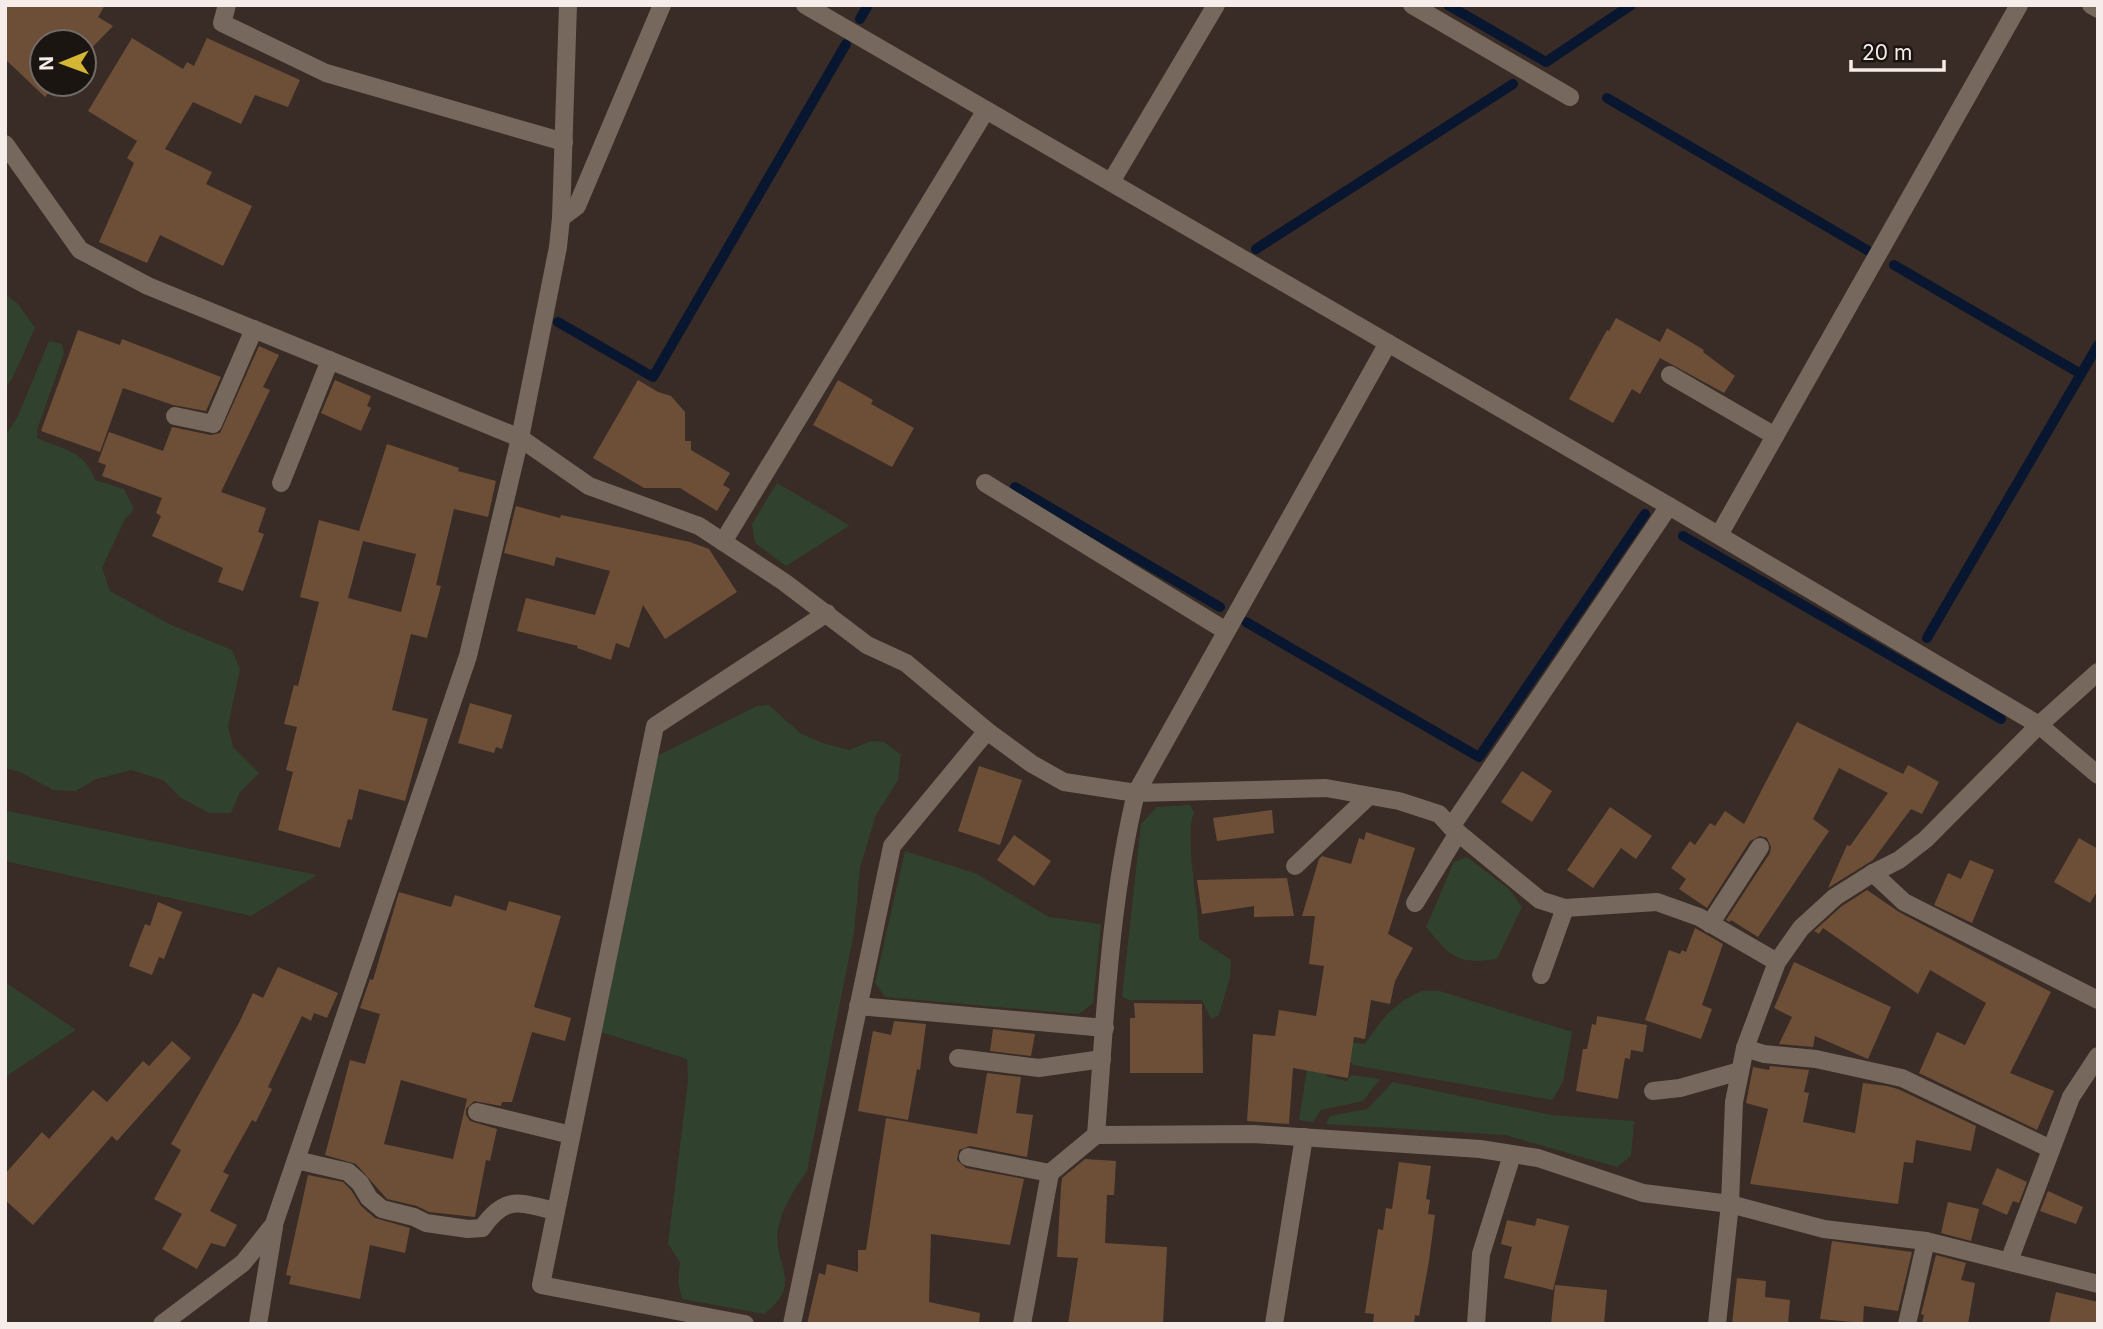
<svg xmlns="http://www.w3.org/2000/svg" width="2103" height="1329" font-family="Inter,sans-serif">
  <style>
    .green { fill: #30422d }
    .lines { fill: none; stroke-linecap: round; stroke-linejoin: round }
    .stream { stroke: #081630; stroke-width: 10 }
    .building { fill: #6d4f37; fill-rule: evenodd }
    .lane { stroke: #76685d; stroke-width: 18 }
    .street { stroke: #76685d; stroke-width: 18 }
  </style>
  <rect width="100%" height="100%" fill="#392b25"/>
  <!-- green -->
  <g class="green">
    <polygon points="5,294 18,304 35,328 12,379 5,388"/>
    <path d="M49 341 62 344 64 353 37 430V438C63 450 85 450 95 480L124 489 134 509 125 519 102 568 110 591 169 624 232 650 240 669 228 726 233 747 259 773 240 792 231 813H209L181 798 163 780 131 770 94 780 76 791 53 790 20 772 5 768V436L17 418Z"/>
    <polygon points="777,483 849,525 849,526 786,566 755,543 752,524"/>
    <path d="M769 705 801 734 823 743 849 750 871 741 884 742 901 755 898 780 876 815 860 868 854 932 807 1171C795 1189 782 1207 778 1230 773 1267 805 1282 764 1314L682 1299 678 1282 680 1262 668 1244 688 1081 687 1059 601 1032 657 756 757 706Z"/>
    <path d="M1190 805 1194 812C1184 839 1199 905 1199 939L1231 960 1230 977 1219 1015 1211 1019 1202 1000H1129L1122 997 1141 824 1157 807Z"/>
    <polygon points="8,811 317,875 251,916 5,861 5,816"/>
    <polygon points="905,851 975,873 1049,917 1101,924 1093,1003 1079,1014 885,997 875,983"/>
    <path d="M1467 857 1509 889 1522 907 1497 959C1457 965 1450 956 1426 927L1454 862Z"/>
    <polygon points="5,982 76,1030 5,1077"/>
    <path d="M1422 991H1440L1572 1032 1563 1082 1552 1100 1353 1065 1351 1062 1334 1059 1325 1073 1328 1077 1347 1081 1351 1075 1380 1079 1363 1101 1321 1110 1313 1122 1299 1120 1312 1038 1365 1044C1382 1018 1393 1004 1422 991Z"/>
    <polygon points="1393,1082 1551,1115 1634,1121 1631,1156 1617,1167 1505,1135 1326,1124 1330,1116 1367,1109"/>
  </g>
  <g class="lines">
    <!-- stream -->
    <g class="stream">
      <polyline points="1448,5 1546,62 1631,5"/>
      <polyline points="860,19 868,5"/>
      <polyline points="1607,98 1867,250"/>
      <polyline points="1256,249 1513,84"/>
      <polyline points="1894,265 2081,374 1927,638"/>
      <polyline points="558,322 653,377 846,44"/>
      <polyline points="2081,374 2098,345"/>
      <polyline points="1015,487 1220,607"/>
      <polyline points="1683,536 2001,719"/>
      <polyline points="1246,622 1479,757 1645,514"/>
    </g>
  </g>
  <!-- building -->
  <g class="building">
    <polygon points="5,5 105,5 98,17 113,26 84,56 84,42 42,42 42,84 57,84 45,97 5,59"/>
    <polygon points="132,38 183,69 187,62 194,66 207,38 300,80 288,107 255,95 241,124 193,102 165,149 212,172 206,184 252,206 223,266 160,235 147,263 99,242 134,163 127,158 137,141 88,111"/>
    <polygon points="1616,318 1660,342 1667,328 1704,350 1703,352 1735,376 1724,393 1660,358 1640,394 1632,389 1613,423 1569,399 1607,330 1609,331"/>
    <polygon points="78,330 120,345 122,339 221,377 206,411 173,405 123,388 100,452 41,431"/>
    <polygon points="259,346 279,355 263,387 270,390 221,492 266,508 258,532 264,534 243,591 218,582 223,568 152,536 161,516 156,513 162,498 102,476 106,465 98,462 109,432 163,451 172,427 211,435 220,433"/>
    <polygon points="335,380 371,396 367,406 371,408 361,431 321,413"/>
    <polygon points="638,380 658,392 671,396 685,412 685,441 691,441 691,450 730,473 723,485 730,489 717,511 680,488 644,488 593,458"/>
    <polygon points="838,380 873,400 871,404 914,428 892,467 813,425"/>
    <path d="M387 444 459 468 458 471 496 481 488 517 454 509 436 585 441 586 427 638 411 634 392 710 428 719 405 801 359 789 352 820 348 819 340 848 278 830 293 772 286 770 297 727 284 724 294 685 298 686 319 602 300 597 319 520 359 531ZM363 541 416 554 401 612 348 598Z"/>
    <polygon points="516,506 560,518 561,515 690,542 709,549 737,592 665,639 643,605 629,648 616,643 611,660 577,648 578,646 517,631 526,598 595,615 610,571 556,557 554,566 504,553"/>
    <polygon points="470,703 512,715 502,749 496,747 494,753 458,743"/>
    <polygon points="1797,722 1903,774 1908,765 1939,782 1922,814 1911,809 1873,860 1828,888 1847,845 1850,846 1888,793 1839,768 1813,819 1829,831 1758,937 1731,920 1730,922 1726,920 1770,853 1771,847 1767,838 1760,836 1750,841 1707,908 1679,889 1686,879 1671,868 1690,841 1695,845 1710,823 1715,826 1725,811 1744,824"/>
    <polygon points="979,766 1022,780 1000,845 958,831"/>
    <polygon points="1522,771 1552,791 1532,822 1501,802"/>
    <polygon points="1610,807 1652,836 1636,859 1621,848 1593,888 1567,870"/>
    <polygon points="1272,810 1274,833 1217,841 1213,818"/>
    <polygon points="1366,832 1415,848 1388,934 1413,948 1395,981 1390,1004 1371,1000 1365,1039 1354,1037 1348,1078 1293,1068 1289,1124 1247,1121 1253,1034 1275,1036 1279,1010 1316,1016 1324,966 1309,964 1315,916 1302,916 1319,859 1322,856 1351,864 1359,838 1364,840"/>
    <polygon points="1014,835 1051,861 1034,886 997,860"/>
    <polygon points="2079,838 2098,849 2098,890 2090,903 2054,882"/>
    <polygon points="1970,860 1994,870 1972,923 1934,905 1948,873 1961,879"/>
    <polygon points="1287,878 1294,916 1254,917 1254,906 1202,914 1197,880"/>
    <polygon points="1867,890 1899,912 2051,992 2010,1073 2054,1091 2037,1130 1919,1073 1937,1032 1965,1045 1986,1003 1930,970 1918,994 1823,928 1819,934 1814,931 1842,906"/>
    <path d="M399 892 451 907 455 895 506 911 509 901 561 916 534 1007 571 1018 565 1041 532 1032 512 1102H502L501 1106 474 1101 466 1109V1115L470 1121 497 1129 490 1161 486 1160 475 1217 429 1212 417 1206 387 1199 356 1164 325 1155 350 1060 365 1064 380 1014 360 1008 370 979 373 980ZM401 1080 467 1099 453 1159 384 1144Z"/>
    <polygon points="158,902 182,912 164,959 159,957 152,975 129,966 145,924 150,926"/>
    <polygon points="1695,928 1723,944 1702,1005 1712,1009 1701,1039 1645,1020 1669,950 1680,954 1682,950 1686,952"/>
    <polygon points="1794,962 1891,1007 1868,1059 1815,1036 1813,1047 1779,1044 1792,1017 1774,1008"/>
    <polygon points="278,967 338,993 327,1018 314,1013 311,1021 302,1016 268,1087 272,1089 256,1122 252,1120 223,1172 229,1175 210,1211 237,1225 225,1247 211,1243 197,1269 162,1249 182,1214 154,1199 181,1150 171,1144 239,1023 253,993 263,998"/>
    <polygon points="1134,1003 1202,1004 1203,1073 1130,1073 1130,1018 1135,1018"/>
    <polygon points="1597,1016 1647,1025 1643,1052 1631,1050 1630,1059 1625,1058 1618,1099 1576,1091 1583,1049 1587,1049 1592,1024 1596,1025"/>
    <polygon points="894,1021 926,1024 920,1070 917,1069 908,1120 858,1111 873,1031 891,1035"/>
    <polygon points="993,1029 1035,1034 1031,1056 990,1051"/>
    <polygon points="172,1041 191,1058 117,1141 112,1136 33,1225 5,1200 5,1174 42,1132 49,1139 93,1090 107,1102 143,1061 149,1066"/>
    <polygon points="1770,1066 1809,1070 1804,1092 1809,1093 1803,1122 1855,1133 1863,1083 1887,1086 1898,1089 1976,1126 1971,1151 1916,1140 1913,1163 1904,1162 1898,1204 1750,1184 1768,1109 1746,1103 1753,1067 1769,1070"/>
    <polygon points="987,1073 1021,1077 1016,1113 1033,1115 1027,1157 970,1146 959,1150 957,1160 966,1168 1024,1179 1010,1245 931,1234 929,1302 980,1313 979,1324 807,1324 819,1273 825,1275 827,1264 858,1272 858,1250 866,1250 886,1118 977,1134"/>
    <polygon points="1085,1159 1116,1161 1114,1195 1107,1195 1105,1243 1167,1247 1163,1324 1068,1324 1078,1258 1057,1257 1061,1187 1062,1178"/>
    <polygon points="1399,1162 1431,1166 1426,1199 1430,1200 1428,1214 1435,1215 1429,1261 1419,1316 1415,1315 1414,1324 1373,1324 1374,1314 1365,1313 1378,1229 1383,1230 1386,1208 1392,1209"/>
    <polygon points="1997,1168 2027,1182 2019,1203 2013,1201 2007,1215 1982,1204"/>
    <polygon points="308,1175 343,1182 351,1190 361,1206 375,1218 410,1228 405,1253 370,1245 360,1299 289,1284 291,1276 286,1275"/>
    <polygon points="2048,1191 2083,1207 2076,1224 2040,1211"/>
    <polygon points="1948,1202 1979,1209 1971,1241 1941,1233"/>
    <polygon points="1537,1218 1569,1226 1553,1290 1504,1278 1512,1247 1501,1244 1507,1220 1535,1226"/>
    <polygon points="1832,1241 1912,1252 1898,1311 1864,1306 1863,1323 1820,1319"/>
    <polygon points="1936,1255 1966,1263 1961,1280 1975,1283 1968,1324 1922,1324 1924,1315 1921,1314"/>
    <polygon points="1737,1278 1766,1281 1765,1297 1790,1300 1788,1324 1732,1324"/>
    <polygon points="1555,1285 1607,1290 1604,1324 1551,1324"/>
    <polygon points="2056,1292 2098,1302 2098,1324 2049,1324"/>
  </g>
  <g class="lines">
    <!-- lane -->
    <g class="lane">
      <polyline points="1670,375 1775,436"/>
      <polyline points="175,416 213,424 254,329"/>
      <polyline points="281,483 330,360"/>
      <polyline points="1295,866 1369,796"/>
      <polyline points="1873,873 1904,902 2098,1000"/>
      <polyline points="1415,903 1458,833"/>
      <polyline points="1710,924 1760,847"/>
      <polyline points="1541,975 1565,908"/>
      <polyline points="958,1058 1039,1068 1102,1059"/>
      <polyline points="1653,1091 1680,1088 1740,1071"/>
      <polyline points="477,1112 571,1135"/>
      <polyline points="968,1157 1050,1173"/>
      <path d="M296 1160 348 1172 360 1183 369 1198 382 1209 414 1217 426 1223 468 1229 482 1228C506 1194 519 1203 556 1211"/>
    </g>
    <!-- street -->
    <g class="street">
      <polyline points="227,5 222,23 326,73 564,142"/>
      <polyline points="805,5 1669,506 2039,725 2098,775"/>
      <polyline points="1412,5 1570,97"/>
      <polyline points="2091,5 2098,9"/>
      <path d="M5 144 80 250 148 286 520 438 589 486 699 526 784 582 867 645 906 663 987 731 1032 764 1064 782 1136 793C1109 905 1105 1021 1096 1135L1050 1173 1022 1324"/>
      <polyline points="1111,182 1216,5"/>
      <polyline points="561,218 577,206 662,5"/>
      <polyline points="1388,343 1136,793 1326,788 1399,801 1439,814 1451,827 1540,900 1565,908 1657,902 1699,917 1777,962"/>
      <polyline points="985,483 1226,631"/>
      <polyline points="1719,535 2019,5"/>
      <polyline points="723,542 986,110"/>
      <polyline points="1451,827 1669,506"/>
      <polyline points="858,1006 1105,1028"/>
      <polyline points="1745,1048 1764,1054 1816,1059 1902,1078 2051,1149"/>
      <polyline points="1096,1135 1254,1134 1480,1149 1538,1158 1643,1193 1730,1204 1824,1229 1926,1241 2098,1284"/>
      <polyline points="2009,1261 2071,1097 2098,1056"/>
      <polyline points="162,1324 243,1263 274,1224 468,656 520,438 558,247 561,218 568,5"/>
      <polyline points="258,1324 274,1227"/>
      <polyline points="745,1324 541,1285 655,726 827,613"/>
      <polyline points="792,1324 892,846 987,731"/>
      <polyline points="1274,1324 1304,1137"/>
      <polyline points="1476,1324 1481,1254 1512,1155"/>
      <polyline points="1717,1324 1730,1204 1734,1102 1745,1048 1777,962 1801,928 1835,897 1873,873 1899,860 1926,839 2039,725 2098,672"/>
      <polyline points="1907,1324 1926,1241"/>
    </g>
  </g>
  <!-- border -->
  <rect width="2103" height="1329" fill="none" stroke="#f6ece9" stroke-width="14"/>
  <!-- north arrow -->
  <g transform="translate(63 63) rotate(269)"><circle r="33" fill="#1b1512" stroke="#736b68" stroke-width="2"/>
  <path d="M0-5L12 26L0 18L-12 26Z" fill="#d4b635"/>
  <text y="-10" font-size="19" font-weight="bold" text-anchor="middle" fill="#f6ece9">N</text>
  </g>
  <!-- scale -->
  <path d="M1851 60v10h93v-10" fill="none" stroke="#f6ece9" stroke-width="3.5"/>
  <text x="1862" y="60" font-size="21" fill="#f6ece9" stroke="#1b1512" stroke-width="5" paint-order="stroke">20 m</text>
</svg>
